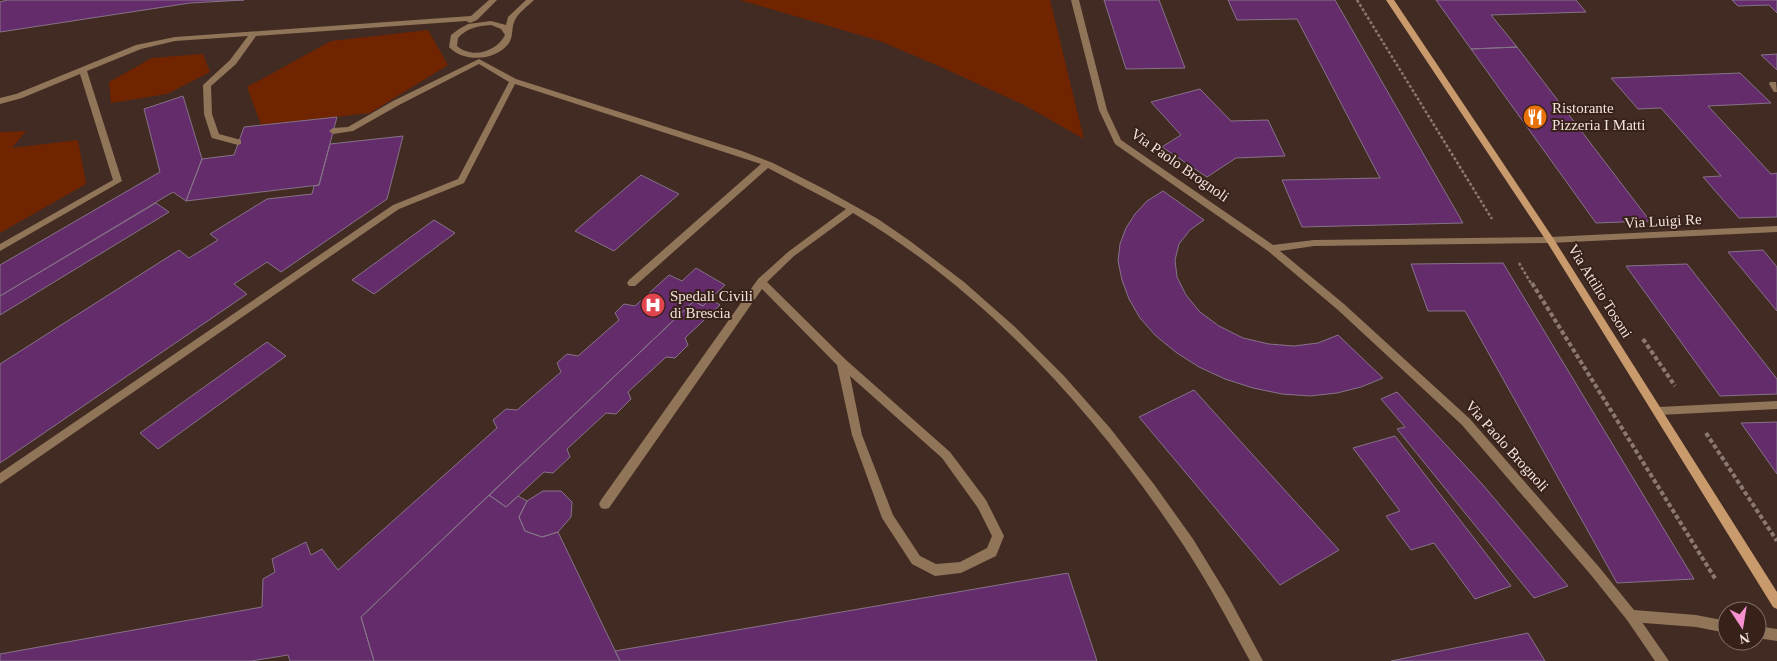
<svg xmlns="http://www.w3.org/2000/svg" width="1777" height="661" viewBox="0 0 1777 661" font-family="Georgia,serif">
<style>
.green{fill:#702400}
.building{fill:#652c6c;stroke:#857387}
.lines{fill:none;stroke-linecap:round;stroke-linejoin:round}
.path-far1{stroke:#8c7871;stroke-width:2.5;stroke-dasharray:3 2;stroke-linecap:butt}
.path{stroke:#8c7871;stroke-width:4;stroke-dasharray:4.5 2.5;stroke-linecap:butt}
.lane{fill:#917558;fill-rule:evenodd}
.street{fill:#917558;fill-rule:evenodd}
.secondary{fill:#c89a6c;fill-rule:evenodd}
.labels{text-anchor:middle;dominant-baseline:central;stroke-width:4;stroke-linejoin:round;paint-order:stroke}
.poi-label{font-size:15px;fill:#f3e3de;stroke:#372119;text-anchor:start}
.street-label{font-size:15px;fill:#f3e3de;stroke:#372119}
</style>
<rect width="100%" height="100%" fill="#422b23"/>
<path class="green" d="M740,0H1050L1084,139L1024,105L941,67L880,41Z
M428,30L448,65L370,113L261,125L247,87L331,41Z
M203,54L210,72L167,94L111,103L109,82L152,58Z
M26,131L12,148L78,140L86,184L0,233V132Z"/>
<path class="building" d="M7,0H244L190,3L0,32V2Z
M1104,0H1159L1185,68L1126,69Z
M1228,0H1335L1463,223L1302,227L1282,180L1380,178L1297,19L1237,20Z
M1436,0H1576L1586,12L1491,15L1517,47L1471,49Z
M1732,0H1777V13L1769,5L1738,6Z
M1517,47L1650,221L1596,223L1471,49Z
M1777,54V70L1761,55Z
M1740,73L1771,103L1708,106L1771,174L1777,173V217L1739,218L1703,177L1721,176L1661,108L1638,109L1611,78Z
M1200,89L1231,121L1268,120L1285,156L1236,158L1207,177L1162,147L1181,135L1151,102Z
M183,96L202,159L186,201L173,192L0,296V265L160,172L144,109Z
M337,117L319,185L186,201L202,159L234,155L244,127Z
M403,136L387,199L281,272L267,262L234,284L247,294L0,463V364L179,250L189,258L218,240L210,234L267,199L312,194L314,186L319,185L330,144Z
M641,175L679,194L614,251L575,231Z
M1163,191L1204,220L1190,230L1179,244L1175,260L1177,277L1186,295L1200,312L1219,326L1243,338L1269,344L1294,346L1318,343L1338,335L1383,378L1361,387L1337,393L1310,396L1282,394L1253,388L1225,379L1199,367L1177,353L1156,336L1140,318L1129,299L1122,280L1118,261L1120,244L1126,228L1135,214L1147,201Z
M156,203L169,212L0,315V296Z
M434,220L455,233L374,294L352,280Z
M1763,250L1777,267V311L1728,252Z
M1503,263L1694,579L1617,583L1465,311H1428L1411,264Z
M1687,264L1777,379V394L1720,396L1626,266Z
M696,268L725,285L703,306L694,301L361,617L374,661H290L288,655L251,661H0V654L262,607L263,579L275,572L272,559L306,542L311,555L322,549L338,570L497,428L493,420L506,409L517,410L561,372L557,363L567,354L578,356L619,320L615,313L624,304L635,306L669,275L682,281Z
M710,299L720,305L685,338L688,345L675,358L666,357L628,392L631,399L616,414L606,413L567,449L570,457L553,473L544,472L506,507L489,495L694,301L703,306Z
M267,342L286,356L158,449L140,433Z
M1194,390L1339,550L1280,585L1139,417Z
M1397,392L1483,485L1568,586L1534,598L1397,429L1405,427L1381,399Z
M1777,422V474L1741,423Z
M1395,436L1511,586L1475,599L1434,543L1411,550L1386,516L1400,511L1353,448Z
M543,491H561L572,502L571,517L558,532L542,537L525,531L519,517L527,501Z
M489,495L506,507L518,496L527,501L519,517L525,531L542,537L558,532L620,661H374L361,617Z
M1068,573L1097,661H620L615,651Z
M1528,633L1545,661H1391Z"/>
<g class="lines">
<path class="path-far1" d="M1357,0L1492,219
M1519,263L1532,285"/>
<path class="path" d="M1532,283L1716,580
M1643,339L1675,386
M1706,433L1777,541"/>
<path class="lane" d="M489,0H497L477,20L470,23L466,21L256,36L236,64L211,86L212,114L219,134L241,140V144L238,145L212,138L211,136L204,114L203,85L230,60L248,36L175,41L141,49L87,71L122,181L0,251V244L113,180L80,74L22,98L0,104V98L16,94L136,45L175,37L471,16Z
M526,0H534C528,6 518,13 515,20C511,27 514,35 509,43C496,61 464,63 449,47L451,35L459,29L468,24L491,21L506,25L508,17ZM491,25L501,29L505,35C496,52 472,59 457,46L458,38C467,28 477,26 491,25Z
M479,59L516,79L742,151L773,163L826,190L878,219L910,241L964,282L1015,327L1064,376L1110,428L1153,483L1193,539L1229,598L1263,661H1250C1229,622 1208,583 1184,546C1098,416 988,293 853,213L794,256L767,282L846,360L950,452L986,500L1004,536L996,556L961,573L935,576L912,564L882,518L852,435L837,365L762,289L609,508L605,509L601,508L599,504L601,500L758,279L788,252L846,209L768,168L635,286H629L627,283L629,280L761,164L515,84L464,183L399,209L0,484V473L393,205L458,179L509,82L479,64L399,105L353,131L333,134L329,131L333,128L348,127L393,101ZM850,376L942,458L978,508L992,536L987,548L960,562L936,564L920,556L893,515L862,435Z
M1770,82H1776L1777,92H1774L1769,84Z
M1631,610L1635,612L1669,661H1655L1627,620L1625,616L1627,612Z"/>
<path class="street" d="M1071,0H1079L1107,110L1121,140L1273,245L1314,240L1550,237L1777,226V232L1550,243L1314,246L1280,251L1344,304L1470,419L1599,567L1634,610L1696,615L1727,621V633L1696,627L1631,622L1627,620L1591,575L1462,425L1338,310L1268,251L1115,144L1099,110Z
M1777,401V409L1659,415L1655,414L1654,411L1655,408L1659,407Z
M1757,626L1777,629V641L1757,638Z"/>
<path class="secondary" d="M1386,0H1394L1553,238L1777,592V609L1773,607L1547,242Z"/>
</g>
<defs>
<symbol id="restaurant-disc" viewBox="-11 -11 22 22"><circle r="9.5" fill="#e8710a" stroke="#372119"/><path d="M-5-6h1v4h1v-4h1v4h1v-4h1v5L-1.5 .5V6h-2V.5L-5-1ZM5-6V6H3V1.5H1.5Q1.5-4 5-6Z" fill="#fff"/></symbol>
<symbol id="hospital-disc" viewBox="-11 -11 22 22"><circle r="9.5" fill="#e0444e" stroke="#372119"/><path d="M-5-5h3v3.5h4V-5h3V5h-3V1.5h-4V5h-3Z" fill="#fff"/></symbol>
</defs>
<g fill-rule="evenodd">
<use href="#restaurant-disc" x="1521" y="103" width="28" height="28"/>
<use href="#hospital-disc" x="639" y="291" width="28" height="28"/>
</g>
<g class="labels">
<g class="poi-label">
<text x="1552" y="108">Ristorante<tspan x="1552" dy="17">Pizzeria I Matti</tspan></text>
<text x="670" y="296">Spedali Civili<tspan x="670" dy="17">di Brescia</tspan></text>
</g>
<g class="street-label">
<text transform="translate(1180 165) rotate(35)">Via Paolo Brognoli</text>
<text transform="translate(1663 221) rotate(-3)">Via Luigi Re</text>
<text transform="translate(1600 291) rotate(58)">Via Attilio Tosoni</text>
<text transform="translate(1507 446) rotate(48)">Via Paolo Brognoli</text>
</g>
</g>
<g transform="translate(1742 626) rotate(168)"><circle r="24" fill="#372119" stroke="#826f68"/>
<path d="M0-4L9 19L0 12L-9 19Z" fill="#f690cf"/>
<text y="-8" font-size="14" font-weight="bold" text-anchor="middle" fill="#f3e3de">N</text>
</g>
</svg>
